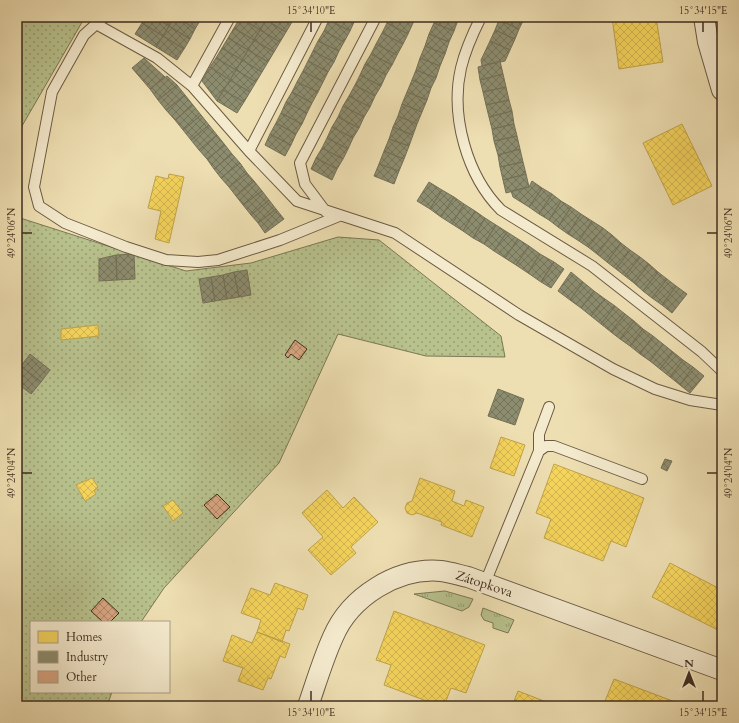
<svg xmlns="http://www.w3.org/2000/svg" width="739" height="723" viewBox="0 0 739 723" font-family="Cardo,serif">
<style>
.grass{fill:url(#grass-tufts);stroke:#7c7856}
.garden{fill:url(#garden-dots);stroke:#7c7856}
.homes{fill:url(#homes-cross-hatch);stroke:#bfa34a}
.industry{fill:url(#industry-cross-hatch);stroke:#757057}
.building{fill:url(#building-cross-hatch);stroke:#3f2d20}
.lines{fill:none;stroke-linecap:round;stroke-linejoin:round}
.lane-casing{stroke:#6b5a44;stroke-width:12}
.street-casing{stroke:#6b5a44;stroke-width:22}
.lane{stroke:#f4eacd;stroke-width:10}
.street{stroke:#f4eacd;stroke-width:20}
.ticks{fill:none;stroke:#3f2d20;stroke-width:1.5}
.labels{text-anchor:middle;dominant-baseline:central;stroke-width:4;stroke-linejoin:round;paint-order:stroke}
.street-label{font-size:13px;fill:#3f2d20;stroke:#f4eacd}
.neatline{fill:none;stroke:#3f2d20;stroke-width:1.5}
.ticks-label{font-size:10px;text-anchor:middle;fill:#3f2d20}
</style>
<defs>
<pattern id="grass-tufts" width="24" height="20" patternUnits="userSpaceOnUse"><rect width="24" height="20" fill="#b8c28d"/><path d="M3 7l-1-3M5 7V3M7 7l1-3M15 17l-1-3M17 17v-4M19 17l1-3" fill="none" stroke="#979e73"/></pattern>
<pattern id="garden-dots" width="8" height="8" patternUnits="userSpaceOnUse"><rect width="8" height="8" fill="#b8c28d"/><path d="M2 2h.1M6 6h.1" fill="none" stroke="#979e73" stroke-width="1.8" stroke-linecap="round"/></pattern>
<pattern id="homes-cross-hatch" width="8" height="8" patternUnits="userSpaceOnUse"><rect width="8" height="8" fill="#f6d55c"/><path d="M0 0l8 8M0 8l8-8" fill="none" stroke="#d4b750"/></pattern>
<pattern id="industry-cross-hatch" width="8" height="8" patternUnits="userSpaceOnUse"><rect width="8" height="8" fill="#8c8c6e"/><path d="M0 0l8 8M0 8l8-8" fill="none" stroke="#74735a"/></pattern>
<pattern id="building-cross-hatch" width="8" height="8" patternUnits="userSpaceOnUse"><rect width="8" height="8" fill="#d8a682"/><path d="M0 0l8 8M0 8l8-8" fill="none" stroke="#b1886a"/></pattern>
</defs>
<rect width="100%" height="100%" fill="#eedfb2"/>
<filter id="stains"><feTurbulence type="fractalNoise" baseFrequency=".005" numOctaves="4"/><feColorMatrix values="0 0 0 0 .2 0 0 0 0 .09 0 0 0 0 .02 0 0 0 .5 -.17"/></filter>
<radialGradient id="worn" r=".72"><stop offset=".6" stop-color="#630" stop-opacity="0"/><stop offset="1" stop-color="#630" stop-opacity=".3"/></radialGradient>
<path class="grass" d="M445,591L473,599L469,607L462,611L414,594Z
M483,608L514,620L508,633L493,628V623L484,620L481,615Z"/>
<path class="garden" d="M17,17H85L22,126L17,191Z
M17,217L186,271L251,263L338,237L379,240L501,336L505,357L426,356L338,334L279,463L164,588L141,622H31V692H112L107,706H17Z"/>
<path class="homes" d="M612,17H656L663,62L619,69Z
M682,124L712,186L673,205L643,143Z
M169,174L184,177L169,243L155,239L161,211L148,208L156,176L168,179Z
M98,325L99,336L61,340V329Z
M501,437L525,445L514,476L490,468Z
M554,464L644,498L626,547L611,541L603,561L544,538L551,519L536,513Z
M92,478L98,487L94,491L96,494L85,501L76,485Z
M420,478L455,491L452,501L464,506L466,500L484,507L472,537L441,525L442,522L417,513L412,515L407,513L405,508L407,503L412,501Z
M327,490L343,508L354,497L378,522L351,547L356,553L331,575L308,550L323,537L302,513Z
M173,500L183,513L173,521L163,506Z
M670,563L722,590V632L652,597Z
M275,583L308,595L303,610L298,608L289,631L286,630L282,642L257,632L261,620L241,613L251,588L270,595Z
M394,611L485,645L466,693L451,688L444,706H440L384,685L391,665L376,660Z
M257,632L290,644L285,658L280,656L271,679L268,678L263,690L238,681L243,668L223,661L232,635L252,643Z
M614,679L686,706H603Z
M518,691L557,706H512Z"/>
<path class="industry" d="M146,17H155L169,26L163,36L142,23Z
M155,17H174L169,26Z
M174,17H177L195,29L190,39L169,26Z
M177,17H199L201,19L195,29Z
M240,17H261L266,20L260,30Z
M267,17H283L292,22L286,32L266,20Z
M331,17H349L355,20L350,31L329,20Z
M390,17H401L413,23L408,34L387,23Z
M401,17H417L413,23Z
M436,17H452L458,20L454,31L434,23Z
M501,17H520L524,19L519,29L499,20Z
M240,18L260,30L254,40L234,28Z
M266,20L286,32L280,42L260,30Z
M329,20L350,31L344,42L324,31Z
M499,20L519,29L515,39L495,30Z
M142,23L163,36L156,47L135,34Z
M387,23L408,34L403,44L382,33Z
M434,23L454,31L449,42L429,34Z
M169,26L190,39L184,49L163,36Z
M234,28L254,40L248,50L228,38Z
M260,30L280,42L274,52L254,40Z
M495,30L515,39L510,50L490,41Z
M324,31L344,42L339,51L318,41Z
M382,33L403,44L397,55L376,44Z
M429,34L449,42L445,54L425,46Z
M163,36L184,49L177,60L156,47Z
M228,38L248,50L242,60L222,48Z
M254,40L274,52L268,62L248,50Z
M318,41L339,51L334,62L313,51Z
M490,41L510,50L505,61L482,66L481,60Z
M376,44L397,55L392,65L371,54Z
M425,46L445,54L440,66L420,58Z
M222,48L242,60L236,70L216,58Z
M248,50L268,62L262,72L242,60Z
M313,51L334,62L328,72L308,61Z
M371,54L392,65L386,75L365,64Z
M144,58L165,77L150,89L132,68Z
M216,58L236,70L230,80L210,67Z
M420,58L440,66L436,78L416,70Z
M242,60L262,72L256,82L236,70Z
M308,61L328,72L323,82L303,71Z
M500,61L503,74L480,80L478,67Z
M365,64L386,75L381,86L360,75Z
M210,67L230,80L217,101L202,81Z
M236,70L256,82L250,92L230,80Z
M416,70L436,78L431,88L412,80Z
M303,71L323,82L318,92L297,82Z
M503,74L506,87L483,92L480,80Z
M360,75L381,86L375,96L355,85Z
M167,76L177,85L158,100L150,89Z
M230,80L250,92L244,102L223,90Z
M412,80L431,88L427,100L407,92Z
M297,82L318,92L312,103L292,92Z
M177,85L185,95L166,110L158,100Z
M355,85L375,96L370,107L349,96Z
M506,87L509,100L486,105L483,92Z
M223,90L244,102L237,113L217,101Z
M292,92L312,103L307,113L286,102Z
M407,92L427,100L422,112L402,104Z
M185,95L193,105L175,120L166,110Z
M349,96L370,107L364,117L343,106Z
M509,100L512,111L489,117L486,105Z
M286,102L307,113L302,124L281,113Z
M402,104L422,112L417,124L398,116Z
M193,105L201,115L183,130L175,120Z
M343,106L364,117L359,128L338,117Z
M512,111L514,124L492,129L489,117Z
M281,113L302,124L296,134L276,123Z
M201,115L209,125L191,140L183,130Z
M398,116L417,124L413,135L393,127Z
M338,117L359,128L353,138L332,127Z
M276,123L296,134L291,145L270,134Z
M514,124L517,136L494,141L492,129Z
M209,125L217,135L199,150L191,140Z
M332,127L353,138L348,149L327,138Z
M393,127L413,135L409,146L389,139Z
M270,134L291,145L285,156L265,145Z
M217,135L225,145L207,159L199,150Z
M517,136L520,149L498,155L494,141Z
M327,138L348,149L343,159L322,148Z
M389,139L409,146L404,159L384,151Z
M225,145L232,154L214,169L207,159Z
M322,148L343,159L337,169L316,158Z
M520,149L523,162L500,167L498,155Z
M384,151L404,159L399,171L379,164Z
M232,154L240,163L221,178L214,169Z
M316,158L337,169L332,180L311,169Z
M523,162L526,174L503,180L500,167Z
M240,163L247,173L229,187L221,178Z
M379,164L399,171L394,184L374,176Z
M247,173L254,181L236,196L229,187Z
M526,174L529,187L506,193L503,180Z
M254,181L262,191L243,205L236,196Z
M532,181L542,188L529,207L513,197L511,191L529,187Z
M429,182L442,190L430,209L417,201Z
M542,188L552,194L539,214L529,207Z
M442,190L454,197L441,217L430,209Z
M262,191L269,200L251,215L243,205Z
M552,194L561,201L549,220L539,214Z
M454,197L464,204L452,224L441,217Z
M269,200L276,209L258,223L251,215Z
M561,201L571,207L558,227L549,220Z
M464,204L475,211L463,231L452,224Z
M571,207L581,214L568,234L558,227Z
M276,209L284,219L265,233L258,223Z
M475,211L485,218L473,238L463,231Z
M581,214L592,221L579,241L568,234Z
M485,218L496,225L484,244L473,238Z
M592,221L603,228L588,247L579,241Z
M496,225L507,232L494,251L484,244Z
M603,228L612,235L597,254L588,247Z
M507,232L518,239L505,258L494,251Z
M612,235L621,243L607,262L597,254Z
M518,239L529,246L516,265L505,258Z
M621,243L630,250L616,269L607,262Z
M529,246L540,254L528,273L516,265Z
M630,250L640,257L625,276L616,269Z
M134,254L135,279L117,280L116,255Z
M540,254L554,262L541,282L528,273Z
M116,255L117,280L99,281V259Z
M640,257L649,264L634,283L625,276Z
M554,262L564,269L551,288L541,282Z
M649,264L658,272L643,291L634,283Z
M247,270L251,295L239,297L234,272Z
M234,272L239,297L227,299L223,275Z
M571,272L583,282L570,300L558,291Z
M658,272L667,279L652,298L643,291Z
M223,275L227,299L215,301L211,277Z
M211,277L215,301L203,303L199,279Z
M667,279L676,286L662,305L652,298Z
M583,282L594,291L581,308L570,300Z
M676,286L687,294L672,313L662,305Z
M594,291L605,299L591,316L581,308Z
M605,299L615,306L601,324L591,316Z
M615,306L625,314L611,332L601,324Z
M625,314L634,321L620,339L611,332Z
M634,321L643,329L630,346L620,339Z
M643,329L653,336L640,354L630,346Z
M653,336L663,344L650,361L640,354Z
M663,344L673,352L660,369L650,361Z
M673,352L683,360L670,377L660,369Z
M30,354L50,370L41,382L21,366Z
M683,360L693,367L680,385L670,377Z
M21,366L41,382L31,394L17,383V371Z
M693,367L704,376L690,393L680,385Z
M498,389L524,399L515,425L488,416Z
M665,459L672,461L667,471L661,468Z"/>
<path class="building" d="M295,340L307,349L299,360L291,354L288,358L285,355Z
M217,494L230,507L217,519L204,505Z
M103,598L119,613L110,622H103L91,611Z"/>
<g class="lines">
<defs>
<path id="lane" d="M104,17L84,35L52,92L34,187L39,206L65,223L126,247L166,260L198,262L218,260L280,240L339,216
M481,17C473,33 465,51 461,68C450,116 467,176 501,210L592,266L702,352L722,371
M96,24L157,58L192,86L249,151L297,201L395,233L519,315L613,369L655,389L690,400L722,405
M192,86L230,17
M249,151L318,17
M326,212L305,184L300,163L376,17
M539,451L546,446H554L642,479
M485,583L539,451V434L549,407"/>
<path id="street" d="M704,17L708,42L722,90
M308,706C316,683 323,659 333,637C350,597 397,567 441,571C450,572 459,575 468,577L722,670"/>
</defs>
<use href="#lane" class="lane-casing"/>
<use href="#street" class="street-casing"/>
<use href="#lane" class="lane"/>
<use href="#street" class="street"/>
</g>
<path class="ticks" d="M311,22V32M703,22V32M22,233H32M707,233H717M22,473H32M707,473H717M311,691V701M703,691V701"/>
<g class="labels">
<g class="street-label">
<text transform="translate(484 584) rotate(18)">Zátopkova</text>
</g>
</g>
<rect width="739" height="723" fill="none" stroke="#eedfb2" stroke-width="44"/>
<rect x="30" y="621" width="140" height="72" fill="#f4eacd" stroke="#ac9e88"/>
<rect x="38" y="631" width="20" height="12" fill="#f6d55c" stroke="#ac9e88"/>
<text x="66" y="641" font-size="12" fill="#3f2d20">Homes</text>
<rect x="38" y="651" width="20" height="12" fill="#8c8c6e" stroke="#ac9e88"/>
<text x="66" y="661" font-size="12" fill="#3f2d20">Industry</text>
<rect x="38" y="671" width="20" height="12" fill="#d8a682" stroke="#ac9e88"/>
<text x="66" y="681" font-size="12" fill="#3f2d20">Other</text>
<g transform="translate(689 673)" stroke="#f4eacd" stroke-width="3" paint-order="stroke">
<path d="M0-3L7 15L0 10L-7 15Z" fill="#3f2d20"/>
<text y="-6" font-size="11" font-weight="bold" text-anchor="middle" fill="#3f2d20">N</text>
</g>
<rect x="22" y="22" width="695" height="679" class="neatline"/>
<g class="ticks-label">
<text x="311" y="14">15°34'10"E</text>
<text x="703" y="14">15°34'15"E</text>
<text transform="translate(11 233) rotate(-90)" y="4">49°24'06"N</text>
<text transform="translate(728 233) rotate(-90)" y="4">49°24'06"N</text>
<text transform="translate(11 473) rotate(-90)" y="4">49°24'04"N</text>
<text transform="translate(728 473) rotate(-90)" y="4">49°24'04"N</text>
<text x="311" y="716">15°34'10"E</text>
<text x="703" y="716">15°34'15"E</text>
</g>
<rect width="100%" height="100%" filter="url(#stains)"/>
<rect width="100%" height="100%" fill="url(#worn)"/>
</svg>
